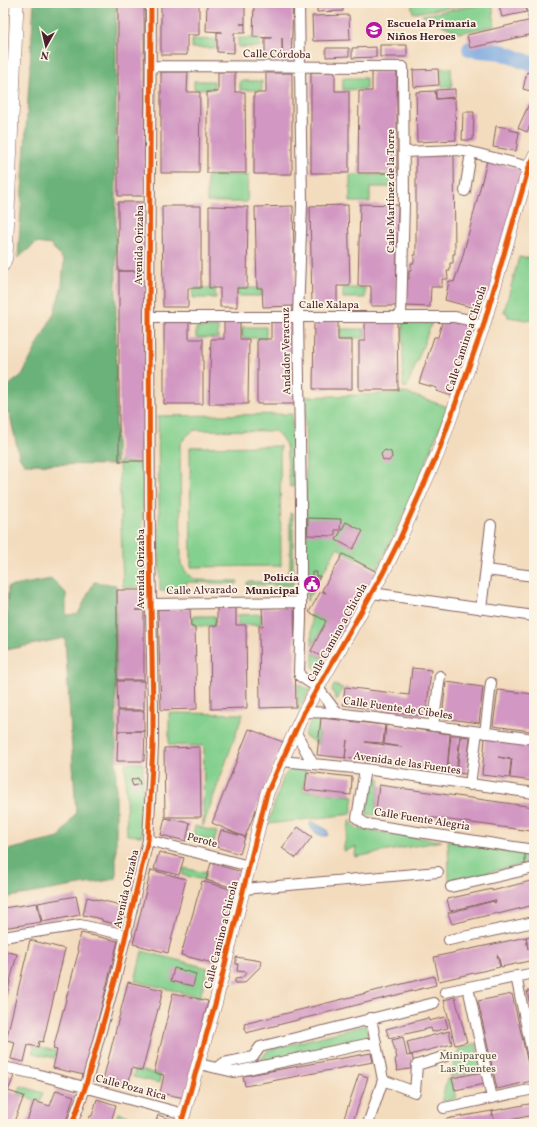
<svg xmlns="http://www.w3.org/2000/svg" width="537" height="1127" viewBox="0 0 537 1127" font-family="Vollkorn,serif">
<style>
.green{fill:#84d08e;stroke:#67785c}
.forest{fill:#6bb279;stroke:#5a6852}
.water{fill:#74a5df;stroke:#5f6285}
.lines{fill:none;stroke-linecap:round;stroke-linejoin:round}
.river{stroke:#74a5df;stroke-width:16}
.building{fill:#d297c2}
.minor-casing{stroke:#85615e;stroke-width:12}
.tertiary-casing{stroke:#85615e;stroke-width:14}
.minor{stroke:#fff;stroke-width:10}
.tertiary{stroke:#fff;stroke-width:13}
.cycleway-casing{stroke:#fcf5e5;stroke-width:8}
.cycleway{stroke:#e8590c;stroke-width:5}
.labels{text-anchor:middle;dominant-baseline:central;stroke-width:3.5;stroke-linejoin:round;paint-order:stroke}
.poi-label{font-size:11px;font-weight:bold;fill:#4a1f2b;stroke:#fcf5e5;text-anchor:start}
.street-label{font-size:11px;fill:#4a1f2b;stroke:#fcf5e5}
.park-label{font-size:11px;fill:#5b5449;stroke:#fcf5e5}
</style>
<rect width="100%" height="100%" fill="#fcf5e5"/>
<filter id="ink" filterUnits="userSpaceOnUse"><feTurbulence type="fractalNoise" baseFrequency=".025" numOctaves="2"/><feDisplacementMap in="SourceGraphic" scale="8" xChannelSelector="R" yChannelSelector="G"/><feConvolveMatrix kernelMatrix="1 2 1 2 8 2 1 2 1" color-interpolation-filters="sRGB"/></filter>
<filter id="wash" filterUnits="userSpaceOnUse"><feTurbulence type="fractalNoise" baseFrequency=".012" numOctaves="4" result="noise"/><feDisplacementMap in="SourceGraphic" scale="16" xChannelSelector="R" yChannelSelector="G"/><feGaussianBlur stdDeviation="0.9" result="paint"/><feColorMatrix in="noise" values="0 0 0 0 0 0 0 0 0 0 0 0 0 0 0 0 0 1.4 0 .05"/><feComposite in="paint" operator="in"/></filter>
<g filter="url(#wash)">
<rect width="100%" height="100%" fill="#f3dcbe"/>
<path class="green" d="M411,3H480L413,13Z
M492,3L495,26L459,33L422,15Z
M238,38H260V47H238Z
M215,39V48H192V40Z
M441,68H451L452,87H442Z
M343,78H366V89L343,90Z
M194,81H214V89H194Z
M240,81H262V90H240Z
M207,175H248L247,202H207Z
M350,175H390V187H370V202H350Z
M519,257L534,259V321L508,317L507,313L504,312Z
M193,288H215L216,298H193Z
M238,288H262V296H238Z
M343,288H365V298H343Z
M403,322H432L407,387H403Z
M218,327V338H196V328Z
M242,327H266V338H242Z
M341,329H364V338H341Z
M406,393L448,407L409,505L377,569L337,548L307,601L305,397Z
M292,414L295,486L290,487L286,445L281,437L275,431L195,430C188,434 184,438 180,445L181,564C186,572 189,577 197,580L238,581L237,584L186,582V591H160L158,416Z
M280,446L281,566L191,567L190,447Z
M119,462L145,463L142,531V587L123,588Z
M290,513L293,514V585H247V582C264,581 280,586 290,569Z
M311,613L326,622L312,646Z
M261,614V625H238V615Z
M193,616H215V626H193Z
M313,653L327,660L321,673L313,667Z
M298,684L310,690L298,710Z
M334,685L343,688L337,701L332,690Z
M169,713L243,714L203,826L204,746L169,745Z
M312,719H319L318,745L304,735Z
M125,763H143L142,836L127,835Z
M290,768L306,771L303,791L354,796L351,814L268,824L283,778Z
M371,777L380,778L375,815L366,814Z
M350,820L353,825L358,829L442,841L355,857L356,847L343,851Z
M195,826L217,832L214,842L193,836Z
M448,840L534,855V862L449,881Z
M184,868L206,873L204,880L182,875Z
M142,951L208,968L200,997L135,981Z
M366,1025L369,1041L259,1062L268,1050Z
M476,1043L481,1071L450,1077L459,1049Z
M34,1046L56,1051L55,1058L32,1053Z
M135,1069L161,1075L159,1083L133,1077Z
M447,1079H451L456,1098L441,1102Z
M21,1086L43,1093L40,1102L18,1094Z
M118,1113L142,1120L141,1124H121L115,1122Z"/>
<path class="forest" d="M34,3H116V465L24,464L19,456L10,415L3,407V401L8,386L22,375L54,313L62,286L64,261L51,245L36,243L18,258Z
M52,579L66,593V615L78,614L94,582L116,585V879L3,898V851L59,838L76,813L65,638L6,650L8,587Z"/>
<path class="water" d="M313,822L327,830L328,834L327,836C320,837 310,831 310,823Z"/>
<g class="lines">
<path class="river" d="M470,49L501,52L534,65"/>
</g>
<g id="blocks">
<path class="building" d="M118,3H144L145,196H118Z
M161,3H199V35H187V55H161Z
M207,3H245V24H240H245V33H234V53L217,52V32H222L206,31Z
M254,3H293L291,59H283L282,38V58H265V38H272L253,37Z
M317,3H343V11L317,12Z
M510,3H525L527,12L502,17L499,5Z
M349,15L350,40L313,41L312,16Z
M532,20L534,34L470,48L467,35Z
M380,45H407V57H380Z
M376,47V57L352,58V48Z
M326,48H349V56L326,57Z
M438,69L439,85L414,87L413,70Z
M161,72H188L187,92H200L199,173H161Z
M218,72H235V92H245L246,173H207V92H218Z
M311,72H335V91H349V173H311Z
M372,72H397V173H358L359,91H372Z
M527,72L534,74V92L523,89Z
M266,73H292V174H254V93H266Z
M455,89V97L436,99V90Z
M435,91L436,99L455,98L456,140L417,142L416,92Z
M529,104L534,106V117L527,132L518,128Z
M463,112H474L473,140H462Z
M496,126L510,128V130L519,132L516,151L493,147Z
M416,156H454L455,254H453V263H450V271H447L448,279H442V287H431L430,307L406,306L407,279H409V271H411V263H414V255H416Z
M487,161L524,170L491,291L477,288L491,292L485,311L445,300L449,281L454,282L462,259Z
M118,202H145V271H118Z
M360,204L398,205L396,306H371V286H358Z
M348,205L350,286H337V306H312L310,206Z
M162,206H201V288H188V307H163Z
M209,206L248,207L247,288H237V307H220V288H209Z
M293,206L295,306L263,307L262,288H257L255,207Z
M119,271H145V461H119Z
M443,319L459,324V322L478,327L455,397L436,391L437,388L419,383L434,337H438Z
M164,320H189V339H203V404H164Z
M224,320H240V339H249L248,404H209L211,339H224Z
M271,320H295V404H257V339H271Z
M314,321H338V340H352V389H313Z
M365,322H397L398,390H359V341H365Z
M385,450L391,452L392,457L389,461L383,460L381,454Z
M308,518L341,519L340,530H335V536L307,535Z
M346,522L363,531L353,549L336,540Z
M343,554L377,572L328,660L311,651L326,621L309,612L321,591L326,593L322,590Z
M312,572H317L316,576H320L314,588H308L309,580H312Z
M117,590H144V610H135H144V680H117Z
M236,607V625H246L247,708L211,709L210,626H217V608Z
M294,607L296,707L260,708L259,626H263L262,608Z
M158,609H190L191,627H195L197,709L161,710Z
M412,668L431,670L426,716L343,705L345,687L409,695Z
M117,681H144V710H118Z
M446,682L483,687L479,723L442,718Z
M498,690L534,694L531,731L493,726Z
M118,711H144V731H118Z
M321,718L385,725L383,743L365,742L393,746L402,747L384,744L386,725L450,734L447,771L345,758L347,740L345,758L317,755Z
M249,729L283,742L245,837L212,823Z
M118,731H145L144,761H117Z
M451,735H460L456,773L447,772Z
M461,736L470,737L466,774L457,773Z
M485,738L534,743V781L510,778L512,759L498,757L511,760L509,778L482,775Z
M200,747L201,817H165L164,748Z
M307,772L352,777L351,795L305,790Z
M138,778L140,784L133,786L131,780Z
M379,785L534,807V818L532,819L531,831L376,810Z
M165,818L190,823L186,841L161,835Z
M533,821H534V832L532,831Z
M298,827L312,837L296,858L282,848Z
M221,830L245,837L240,854L216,847Z
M159,852L184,858L179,875L154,869Z
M525,852L534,853V863L525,865Z
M211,863L242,872L237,889L206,880Z
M151,870L186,879L168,953L133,944Z
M534,880V905L498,914L497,913L452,924L448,913L494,901V903L496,902L495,900L450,911L447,899L492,889V891Z
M202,881L237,891L216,964L181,955Z
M76,896L80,915L42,922L38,903Z
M87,897L125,906L120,925L102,921V919L83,915Z
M37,903L41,922L3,928V908Z
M81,933L118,941L84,1075L53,1068L57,1050L53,1049L77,957L79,951L77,950Z
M534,935V960L501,967L498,955H497L500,967L439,981L434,957L526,937L528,949L526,937Z
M30,940L65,949L43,1042L39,1041L38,1047L28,1045L24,1062L11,1059L15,1042L6,1040Z
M3,951L17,954L4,1006H3Z
M236,957L261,961L260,967L244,983H235V979L242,978L247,972L237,971L238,964H236Z
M174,968L196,974L193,986L171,981Z
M434,976L436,985L246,1033L244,1024Z
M128,982L163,990L142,1071L132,1068L128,1086L103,1080Z
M534,990V1019H533L527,991Z
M173,993L208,1001L185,1098L160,1093L164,1075L154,1073Z
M512,994L532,1081L497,1089L478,1001Z
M455,997L467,1042L455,1045L444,1000Z
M445,1017L448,1028L432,1032L431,1028L389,1038L386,1029L428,1018L429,1021Z
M449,1031L452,1044L410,1055L407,1042Z
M403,1037L407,1056L412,1055L415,1068L397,1071L395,1059L397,1058L392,1040Z
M371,1053L373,1062L245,1086L243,1076Z
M3,1072L14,1076L8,1091L24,1096L13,1124H3Z
M482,1072L485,1084L455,1090L452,1078Z
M359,1074L368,1077L365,1087L352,1124H342Z
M56,1090L74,1096L65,1124H26L34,1101L50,1106Z
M97,1099L116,1105L111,1122L118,1124H88L90,1116H92Z
M534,1103V1115L495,1123L492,1111Z
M492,1111L494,1123L488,1124H447L446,1119Z
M158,1115L176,1121L175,1124H155Z"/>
</g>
</g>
<g filter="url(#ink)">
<use href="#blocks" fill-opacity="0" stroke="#85615e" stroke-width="1"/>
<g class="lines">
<defs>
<path id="minor" d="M299,3L302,203L298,316L301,504V619L299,672L300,676L318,688L337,713L534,739
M151,66L403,67L404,203L401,316
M404,152L457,150L471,152L529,167
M465,191L471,152
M149,317H454L465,319L483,327
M486,570L534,576
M372,593L534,616
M151,604L301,602
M481,609L491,525
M304,712L337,713
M433,726L440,676
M295,731L313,764L365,769L534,793
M485,733L491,683
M281,761L313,764
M365,769L357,818L366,824L534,850
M470,785L477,732
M148,840L249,866
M451,887L534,868
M244,889L438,872
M3,937L80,925L127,935
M449,940L534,922
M516,976L534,1062
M468,987L492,1098
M445,992L534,973
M199,1064L234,1072L376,1042
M3,1067L36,1074L184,1114
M216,1068L224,1063L253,1057L260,1047L434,1003
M383,1080L415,1092L417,1065L446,1056
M444,1108L534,1089
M72,1124L85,1088L116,977L148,840L153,746V710L150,551L149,317L151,3
M368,1124L383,1080L371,1018"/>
<path id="tertiary" d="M534,3V15
M3,265L6,257L17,3
M181,1124L216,1001L267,793L304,712L383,573L398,543L438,453L483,327L529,167L534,157"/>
</defs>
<use href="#minor" class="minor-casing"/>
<use href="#tertiary" class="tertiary-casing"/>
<use href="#minor" class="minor"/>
<use href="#tertiary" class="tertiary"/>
<defs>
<path id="cycleway" d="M72,1124L85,1088L116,977L148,840L153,746V710L150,551L149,317L151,3
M181,1124L216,1001L267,793L304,712L383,573L398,543L438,453L483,327L529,167L534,157"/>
</defs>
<use href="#cycleway" class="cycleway-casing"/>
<use href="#cycleway" class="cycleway"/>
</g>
</g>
<defs>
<symbol id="school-disc" viewBox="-11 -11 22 22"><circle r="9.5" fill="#b5179e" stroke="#fcf5e5"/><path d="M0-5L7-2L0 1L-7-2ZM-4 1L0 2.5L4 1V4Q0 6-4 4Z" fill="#fff"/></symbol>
<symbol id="civic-disc" viewBox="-11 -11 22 22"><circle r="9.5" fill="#b5179e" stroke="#fcf5e5"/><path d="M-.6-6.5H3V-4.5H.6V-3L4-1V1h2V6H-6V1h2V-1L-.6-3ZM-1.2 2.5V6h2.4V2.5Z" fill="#fff"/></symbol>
</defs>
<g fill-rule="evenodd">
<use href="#school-disc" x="364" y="20" width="20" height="20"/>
<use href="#civic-disc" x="302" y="574" width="20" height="20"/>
</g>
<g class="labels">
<g class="poi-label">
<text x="387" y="24">Escuela Primaria<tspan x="387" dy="13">Niños Heroes</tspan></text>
<text x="299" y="578" text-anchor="end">Policía<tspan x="299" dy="13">Municipal</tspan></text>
</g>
<g class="street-label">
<text transform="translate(277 55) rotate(1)">Calle Córdoba</text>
<text transform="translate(391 191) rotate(-90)">Calle Martínez de la Torre</text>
<text transform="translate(140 245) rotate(-89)">Avenida Orizaba</text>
<text x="329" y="305">Calle Xalapa</text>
<text transform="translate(467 339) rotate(-72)">Calle Camino a Chicola</text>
<text transform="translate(287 351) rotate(-91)">Andador Veracruz</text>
<text transform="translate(141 569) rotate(-90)">Avenida Orizaba</text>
<text transform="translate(202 591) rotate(-1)">Calle Alvarado</text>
<text transform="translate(338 633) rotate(-61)">Calle Camino a Chicola</text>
<text transform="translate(398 709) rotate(8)">Calle Fuente de Cibeles</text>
<text transform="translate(407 764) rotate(8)">Avenida de las Fuentes</text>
<text transform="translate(422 820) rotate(9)">Calle Fuente Alegria</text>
<text transform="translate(202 841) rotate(15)">Perote</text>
<text transform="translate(127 889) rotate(-77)">Avenida Orizaba</text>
<text transform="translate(222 935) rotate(-76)">Calle Camino a Chicola</text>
<text transform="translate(131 1088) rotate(15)">Calle Poza Rica</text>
</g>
<g class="park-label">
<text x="468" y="1056">Miniparque<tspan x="468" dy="13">Las Fuentes</tspan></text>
</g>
</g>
<rect width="537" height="1127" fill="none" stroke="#fcf5e5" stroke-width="16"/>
<g transform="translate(46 46) rotate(188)" stroke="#fcf5e5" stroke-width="3" paint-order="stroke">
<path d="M0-3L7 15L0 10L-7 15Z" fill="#4a1f2b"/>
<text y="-6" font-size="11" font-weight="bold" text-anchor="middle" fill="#4a1f2b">N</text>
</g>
</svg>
